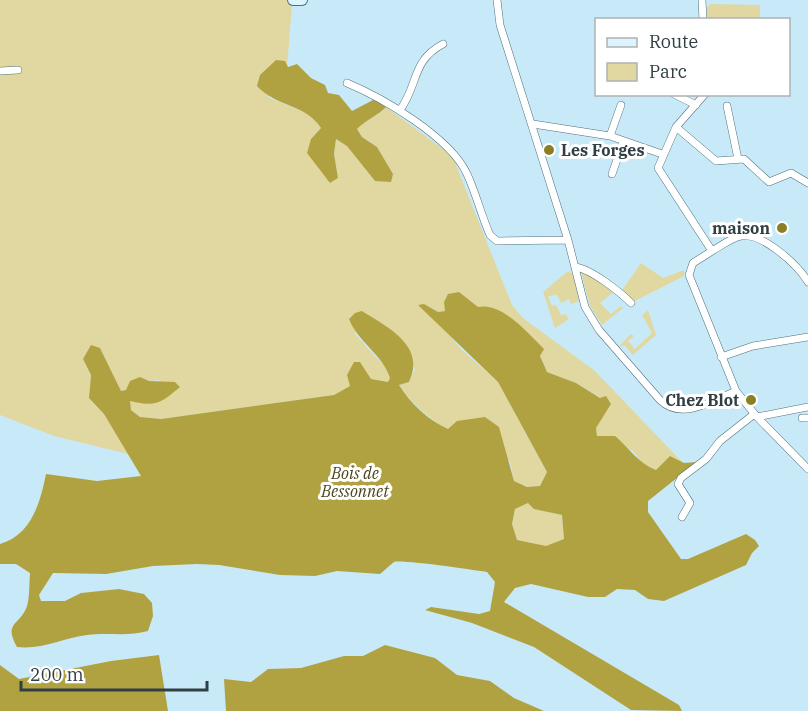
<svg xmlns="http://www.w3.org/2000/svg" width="808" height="711" viewBox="0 0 808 711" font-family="'IBM Plex Serif',serif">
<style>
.green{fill:#e0d8a0}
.forest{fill:#b1a241;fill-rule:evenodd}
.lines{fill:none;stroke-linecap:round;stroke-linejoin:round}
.street-casing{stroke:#516f7b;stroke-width:8}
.secondary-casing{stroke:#516f7b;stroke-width:12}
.street{stroke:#fff;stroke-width:7}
.secondary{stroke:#dcf4fd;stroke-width:10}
.poi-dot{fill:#8b7e25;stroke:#fff;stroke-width:2}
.labels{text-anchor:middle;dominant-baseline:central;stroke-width:6;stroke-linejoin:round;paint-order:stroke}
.poi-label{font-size:16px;font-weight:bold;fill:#313f44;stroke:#fff;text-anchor:end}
.park-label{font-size:16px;font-style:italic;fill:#4b451d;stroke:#fff}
</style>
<rect width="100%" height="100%" fill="#c8eaf8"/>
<path class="green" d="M0,0H289L292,5L287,67L268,97L313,116L321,128L311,139L330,183L338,178L334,154L336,139L347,145L375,181L393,174L377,147L362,137L357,129C366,120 377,116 386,107L447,152L454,160L512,305L523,318L595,371L684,464L670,457L656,470L644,466L633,451L597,436L596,428L611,404L576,383L547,372L540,356L478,307L445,305L446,311L438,312L424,304L461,349L498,382L547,472L540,486L527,487L514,481L510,461C471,441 424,424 399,385L409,382L415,369L397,335L362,311L355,334L388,370L391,378L388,382L371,379L351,381L350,386L334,395L161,419L140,417L131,410L129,401L160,380L149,381L140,377L126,390L121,391L100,348L83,359L91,375L89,398L104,414L128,454L54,436L0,415Z
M711,4L760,5V19H707V7Z
M641,263L663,278L684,270V276L633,302L622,290Z
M568,271L573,274L579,301L571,304L569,299L561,303L557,295L548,296L552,306L556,305L561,315L565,314L569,319L555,328L543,292Z
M584,271L615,291L600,303L611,314L621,306L623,308L602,325L590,306L581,272Z
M648,310L656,335L633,355L624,345L621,347L620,345L631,334L634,336L628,341L635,349L652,333L642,315Z
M528,503L535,509L562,515L564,539L546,547L517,540L512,524L515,509Z"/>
<path class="forest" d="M276,60L285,61L288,67L297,64L311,78L325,85L328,93L339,95L352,111L375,99L386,107C377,116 366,120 357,129L362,137L377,147L393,174L391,182L375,181L347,146L336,139L334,154L338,178L330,183L307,153L311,139L321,128C306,104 276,107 257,86L260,75Z
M459,292L478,307C502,302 528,333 544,349L540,356L547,372L576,383L600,398L606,396L611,404L596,428L597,436H615C628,447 639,464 656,470L670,456L684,463L697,462L648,501V512L681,559H688L746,534L755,540L759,546L752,553L746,565L664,601L648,599L635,590L617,589L605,597H588L531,584L515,588L504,602L679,705L682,711L631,710L534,647L472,623L425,610L431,607L479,614L490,611L495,582L487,572C475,570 400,559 394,562C390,565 384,571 380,574L337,571L315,576L280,575L219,565L197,564L153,566L106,574L53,573L39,595L41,601H65L81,593L119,589L144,594L152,603L153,616L148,631C127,637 108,632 87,635C64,638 41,650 17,647C3,622 20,626 27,606C30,596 29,583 30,573L16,564H0V544C31,535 40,504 46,474L97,481L141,476L104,414L89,398L91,375L83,359L91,345L100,348L121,391L126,390L130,381L140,377L149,381L175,382L180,387C160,404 156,407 130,401L131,410L140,417L161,419L334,395L350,386L347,375L354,362H360L371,379L388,382L390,378C383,355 358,342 349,319L355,313L362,311C389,328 426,346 409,382L399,385C411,404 428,420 448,429L457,421L485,417L499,427L514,481L527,487L540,486L547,472L498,382L418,305L424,304L438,312L445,311L444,302L448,294ZM528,503L534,509L562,515L564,539L546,546L517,540L512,524L515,509Z
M385,645L435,658L457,675L490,681L514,698L544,711H226L224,679L251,682L268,669L301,668L344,656H363Z
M159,655L168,711H0V665L19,679L111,661Z"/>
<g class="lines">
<defs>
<path id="street" d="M497,0L500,25L568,240L585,307L599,330L660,400C682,421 712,401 736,391L757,417L808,407
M702,0L703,20
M0,71L18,70
M347,83C383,98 450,137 467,174C476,193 481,215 490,235L497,241L568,240
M674,94L696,105
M705,94L676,127L658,168L712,251L693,263L689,275L736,391
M727,106L738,159
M400,110C419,84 411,61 443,44
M533,124L610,136L662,154
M676,127L716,161L744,159L769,182L791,173L808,183
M610,136L621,105
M612,174L623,142
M712,251C721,246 731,238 741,236C762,232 798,265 808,282
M575,267C591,269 619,291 631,303
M721,357L753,346L808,337
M757,417L808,469
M802,418H808
M682,517L690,503L678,484L681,478L706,459L720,441L753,415"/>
<path id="secondary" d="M293,0H302"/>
</defs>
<use href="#street" class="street-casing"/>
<use href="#secondary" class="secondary-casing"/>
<use href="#street" class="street"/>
<use href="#secondary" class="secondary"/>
</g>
<g class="poi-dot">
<circle cx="549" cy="150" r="6"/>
<circle cx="782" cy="228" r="6"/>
<circle cx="751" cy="400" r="6"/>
</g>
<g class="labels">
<g class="poi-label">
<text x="561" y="150" text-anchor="start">Les Forges</text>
<text x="770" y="228">maison</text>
<text x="739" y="400">Chez Blot</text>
</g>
<g class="park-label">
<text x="355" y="473">Bois de<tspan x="355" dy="18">Bessonnet</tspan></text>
</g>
</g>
<rect x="595" y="18" width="195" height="78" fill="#ffffff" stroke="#adb2b4" stroke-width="1.5"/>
<rect x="607" y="38" width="30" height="9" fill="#dcf4fd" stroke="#adb2b4" stroke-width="1.5"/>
<text x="649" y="48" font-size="18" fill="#313f44">Route</text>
<rect x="607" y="63" width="30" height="18" fill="#e0d8a0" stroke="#adb2b4" stroke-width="1.5"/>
<text x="649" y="78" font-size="18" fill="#313f44">Parc</text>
<path d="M21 681v9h186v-9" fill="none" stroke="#313f44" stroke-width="3"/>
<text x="30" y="681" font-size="18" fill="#313f44" stroke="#ffffff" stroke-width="4.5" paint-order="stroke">200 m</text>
</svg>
